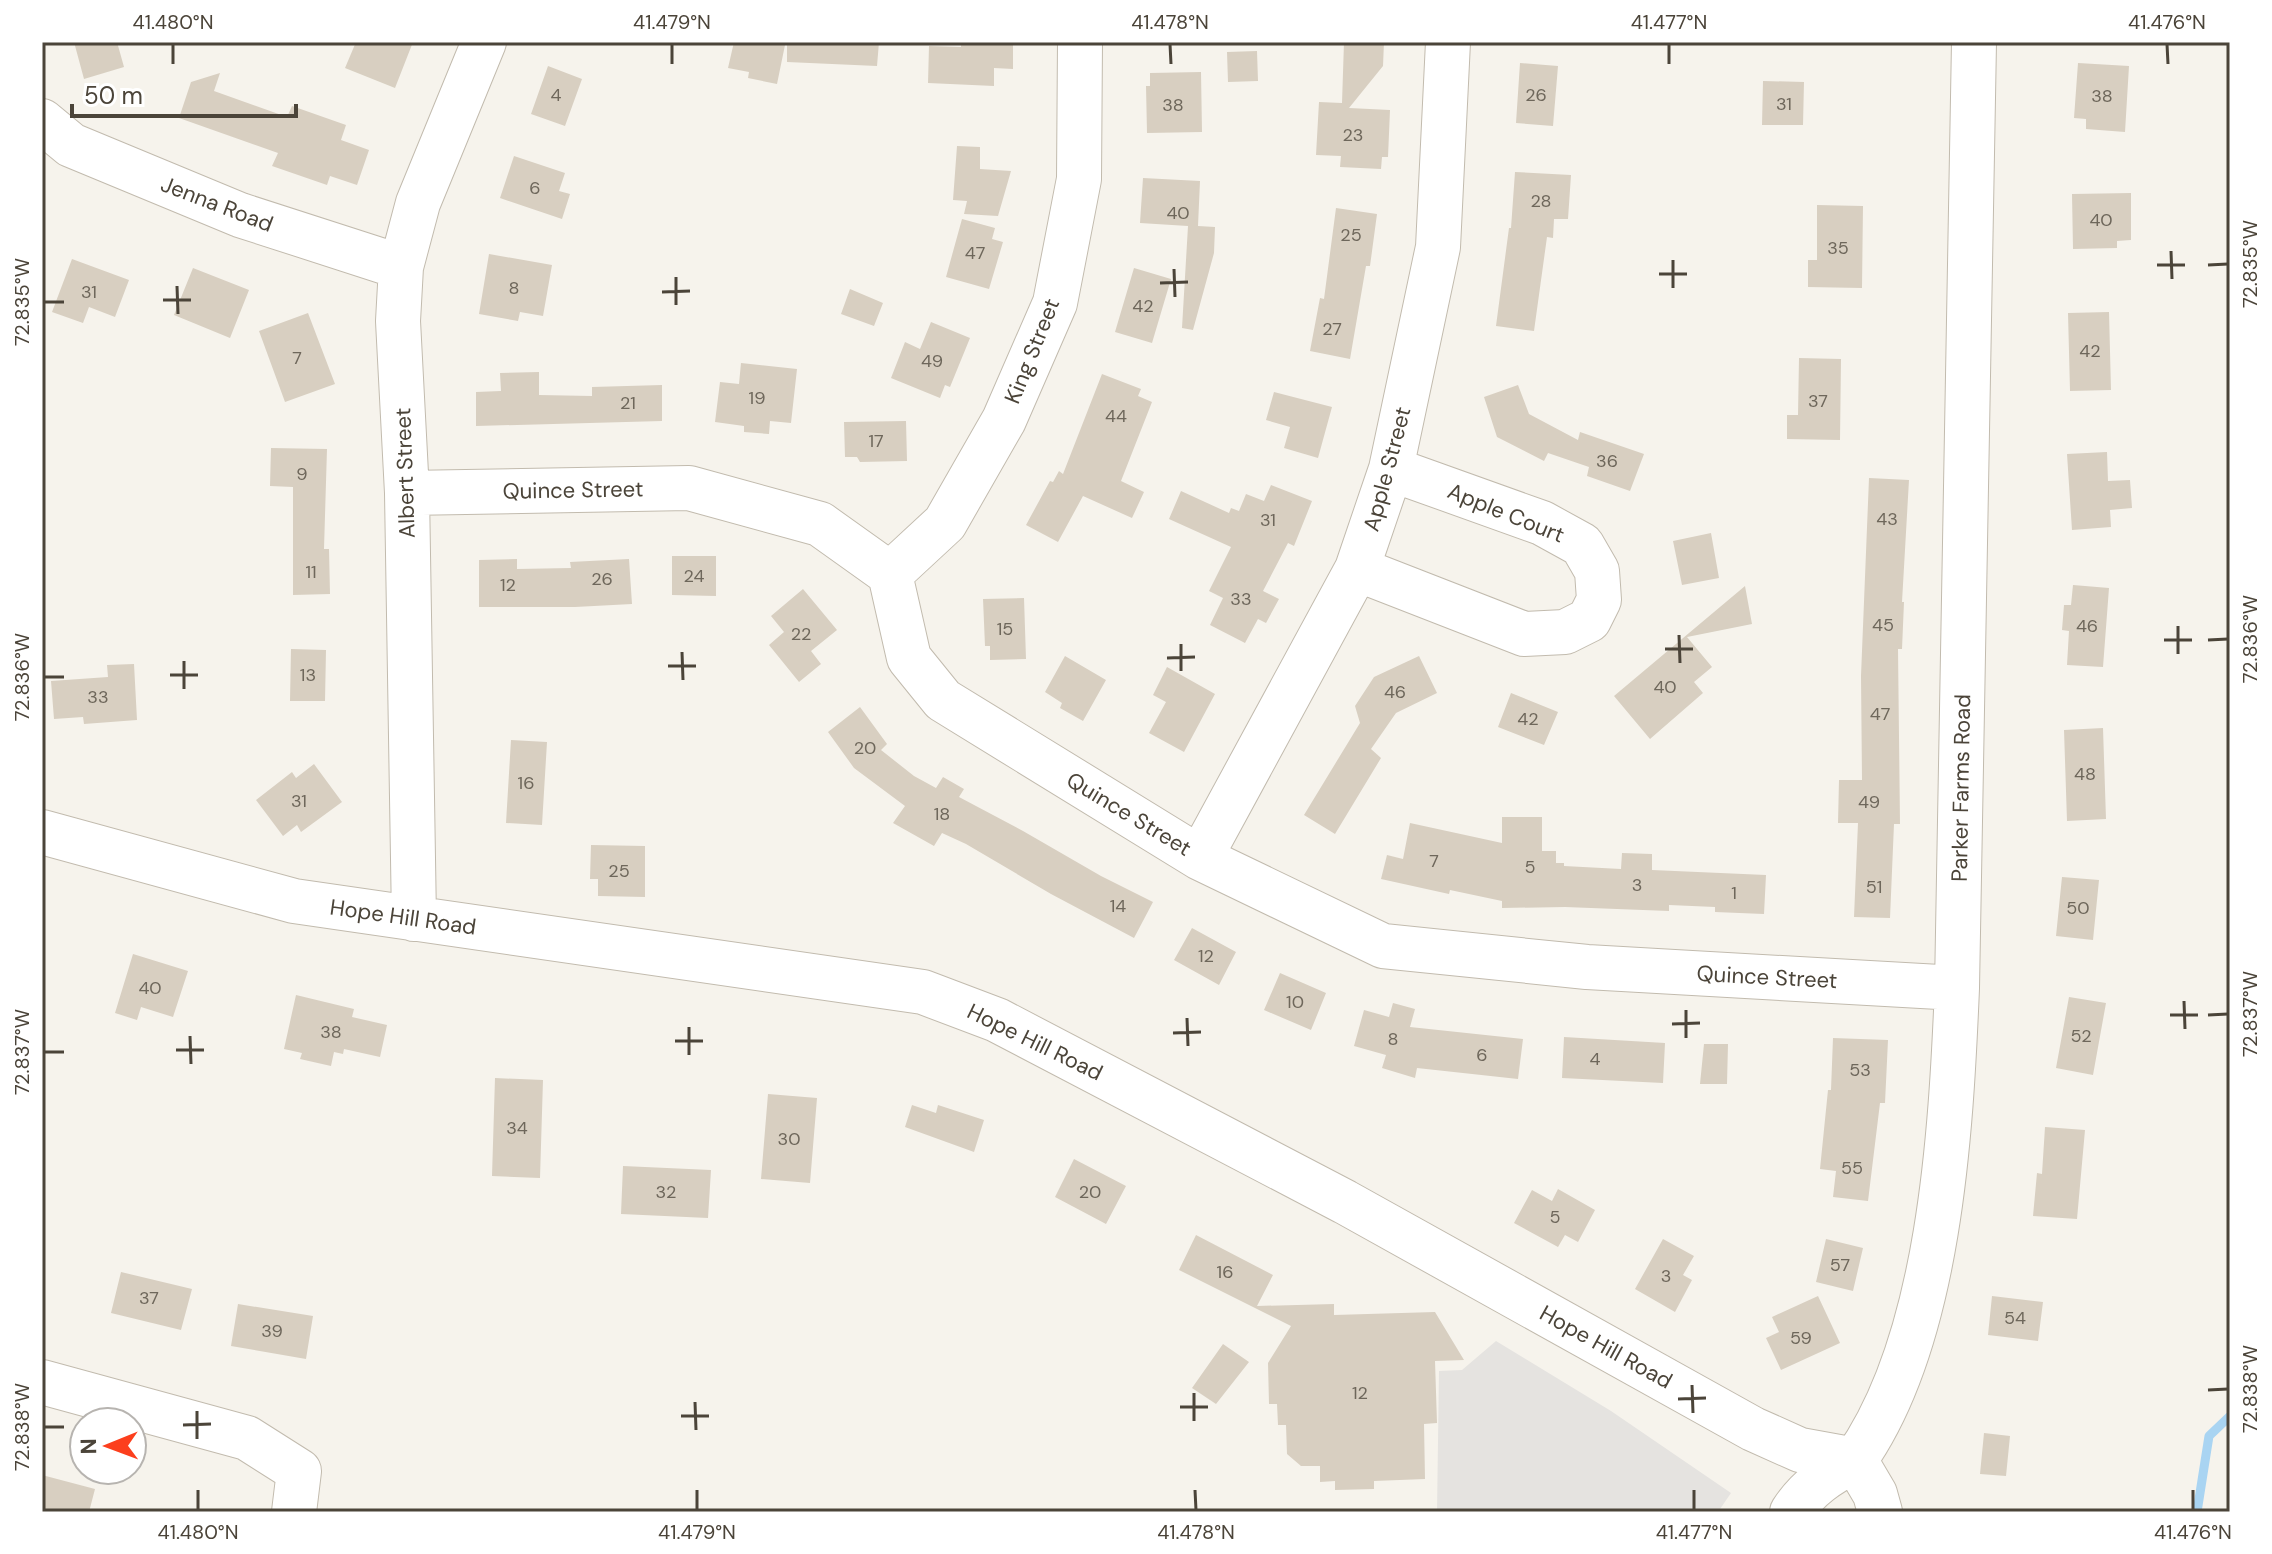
<svg xmlns="http://www.w3.org/2000/svg" width="2272" height="1554" viewBox="0 0 2272 1554" font-family="'DM Sans',sans-serif">
<style>
.parking{fill:#e5e3e0}
.lines{fill:none;stroke-linecap:round;stroke-linejoin:round}
.stream{stroke:#a9d4f2;stroke-width:9}
.building{fill:#d8cfc1}
.minor-casing{stroke:#c2bbae;stroke-width:46}
.minor{stroke:#fff;stroke-width:44}
.ticks{fill:none;stroke:#4b4439;stroke-width:3}
.labels{text-anchor:middle;dominant-baseline:central;stroke-width:6;stroke-linejoin:round;paint-order:stroke}
.number-label{font-size:18px;fill:#6e675b}
.street-label{font-size:22px;fill:#4b4439;stroke:#fff}
.neatline{fill:none;stroke:#4b4439;stroke-width:3}
.ticks-label{font-size:20px;text-anchor:middle;fill:#4b4439}
</style>
<rect width="100%" height="100%" fill="#f6f3ec"/>
<path class="parking" d="M1496,1341L1611,1411L1731,1493L1718,1512H1437L1439,1371L1462,1370Z"/>
<g class="lines">
<path class="stream" d="M2197,1512L2209,1436L2230,1416"/>
</g>
<path class="building" d="M74,42H117L124,67L84,79Z
M356,42H413L395,88L345,68Z
M734,42H769L785,45L777,84L748,78L749,72L728,68Z
M787,42H879L877,66L787,62Z
M961,42H1013V69L994,68V86L928,83L929,46L961,47Z
M1344,42H1384L1383,66L1349,108L1390,110L1388,157H1382L1381,169L1340,167L1341,156L1316,155L1319,102L1342,103Z
M1257,51L1258,81L1228,82L1227,52Z
M1520,63L1558,66L1553,126L1516,123Z
M2078,63L2129,66L2125,132L2086,129V119L2074,118Z
M548,66L582,79L565,126L531,114Z
M1201,72L1202,132L1147,133L1146,86H1150V73Z
M220,73L214,91L287,117L292,106L346,125L341,140L369,150L357,185L330,176L327,185L272,166L278,153L179,118L191,82Z
M1763,81L1804,82L1803,125H1762Z
M957,146L980,147V169L1011,171L998,216L964,214L967,201L953,200Z
M514,156L565,173L559,191L570,194L562,219L500,198Z
M1515,172L1571,175L1568,219H1554L1553,238L1547,237L1534,331L1496,326L1509,228H1511Z
M1143,178L1200,181L1198,226L1215,227L1214,253L1193,330L1182,328L1188,226L1140,223Z
M2131,193V240L2117,241V248L2073,249L2072,194Z
M1817,205L1863,206L1862,288L1808,287V260H1817Z
M1336,208L1377,214L1370,266H1366L1350,359L1310,351L1320,298L1324,299Z
M962,219L995,228L992,239L1003,242L989,289L946,277Z
M489,254L552,265L543,316L520,312L518,321L479,314Z
M72,259L129,280L115,317L89,307L83,323L52,312Z
M193,268L249,290L230,338L174,315Z
M1134,268L1171,279L1152,343L1115,332Z
M850,289L883,303L874,326L841,314Z
M2109,312L2111,390L2070,391L2068,313Z
M308,313L335,384L285,402L259,331Z
M931,322L970,338L950,387L945,385L940,398L891,378L905,342L920,349Z
M1799,358L1841,359L1840,440L1787,439V415H1798Z
M741,363L797,369L791,423L770,421L769,434L744,432V426L715,422L720,382L739,384Z
M539,372V395L592,396V387L662,385V421L476,426V392L501,391L500,373Z
M1102,374L1141,389L1138,396L1152,402L1121,481L1144,492L1132,518L1083,496L1058,542L1026,525L1050,481L1053,482L1059,471L1063,474Z
M1518,385L1529,414L1578,440L1580,432L1644,454L1630,491L1587,476L1589,467L1548,453L1544,461L1497,437L1484,397Z
M1274,392L1332,407L1318,458L1284,448L1290,427L1266,420Z
M906,421L907,461L860,462L857,457H845L844,422Z
M271,448L327,449L324,549H329L330,594L293,595V487L270,486Z
M2107,452L2108,481L2130,480L2132,508L2110,510L2111,527L2072,530L2067,454Z
M1869,478L1909,480L1902,602H1904L1902,649H1898L1900,824H1894L1890,918L1854,917L1858,823H1838L1839,780H1862L1861,676Z
M1271,485L1312,501L1294,546L1288,543L1263,591L1279,599L1266,623L1258,619L1245,643L1210,625L1223,598L1209,591L1231,547L1169,519L1181,491L1229,513L1231,508L1239,511L1246,494L1264,501Z
M1711,533L1719,578L1682,585L1673,541Z
M672,556H716V596L672,595Z
M517,559V569L571,568L570,562L629,559L632,604L575,607H479V560Z
M2073,585L2109,588L2103,667L2067,665L2069,631L2062,630L2064,605H2071Z
M1745,586L1752,624L1687,637L1712,667L1694,682L1703,693L1650,739L1614,696Z
M803,589L837,630L811,651L821,664L799,682L769,645L784,632L771,616Z
M1024,598L1026,659L990,660V646H985L983,599Z
M291,649L326,650L325,701H290Z
M1065,656L1106,680L1083,721L1060,708L1062,703L1045,692Z
M1419,656L1437,693L1396,713L1371,749L1381,758L1335,834L1304,815L1360,723L1355,706L1374,677Z
M134,664L137,720L84,724L83,717L54,719L51,681L108,677L107,665Z
M1167,667L1215,694L1184,752L1149,733L1166,702L1153,695Z
M1511,693L1558,712L1544,745L1498,727Z
M860,707L887,744L881,750L914,776L936,788L943,777L964,789L959,797L1023,831L1101,876L1153,902L1134,938L1051,894L966,844L942,833L934,846L893,823L905,806L854,768L828,732Z
M2103,728L2106,819L2067,821L2064,730Z
M511,740L547,742L542,825L506,823Z
M314,764L342,802L301,832L297,825L283,836L256,800L292,772L296,778Z
M1502,817H1542V851H1556V863H1564V866L1621,869L1622,853L1652,854V870L1766,875L1764,914L1715,912V907L1669,905V911L1565,907L1502,908V901L1450,890L1449,894L1381,879L1387,855L1403,859L1410,823L1502,843Z
M591,845L645,846V897L598,896V879H590Z
M2062,877L2099,880L2093,940L2056,936Z
M1192,928L1236,952L1219,985L1174,960Z
M133,954L188,971L173,1017L141,1007L137,1020L115,1013Z
M1280,973L1326,993L1311,1030L1264,1010Z
M296,995L354,1009L352,1017L387,1025L380,1057L344,1049L343,1054L334,1052L331,1066L300,1059L302,1053L284,1049Z
M2069,997L2106,1003L2093,1075L2056,1068Z
M1393,1003L1415,1009L1410,1027L1523,1039L1518,1079L1417,1068L1415,1078L1382,1068L1386,1055L1354,1046L1364,1010L1389,1017Z
M1564,1037L1665,1043L1663,1083L1562,1078Z
M1833,1038L1888,1040L1885,1103H1880L1868,1201L1833,1197L1836,1171L1820,1169L1828,1090H1831Z
M1704,1044H1728L1727,1084H1700Z
M495,1078L543,1080L540,1178L492,1176Z
M768,1094L817,1098L810,1183L761,1179Z
M912,1105L936,1113L938,1105L984,1120L974,1152L905,1127Z
M2045,1127L2085,1130L2077,1219L2033,1216L2037,1173L2042,1174Z
M1074,1159L1126,1186L1106,1224L1055,1197Z
M623,1166L711,1170L708,1218L621,1214Z
M1558,1189L1595,1210L1578,1242L1565,1235L1558,1247L1514,1223L1532,1190L1552,1201Z
M1196,1235L1273,1275L1257,1306L1334,1304V1315L1435,1312L1464,1360L1435,1361L1437,1423L1424,1424L1425,1479L1374,1481V1489L1335,1490V1481L1320,1482V1466H1301L1287,1454L1286,1425H1278L1277,1404H1269L1268,1363L1291,1326L1179,1270Z
M1663,1239L1694,1256L1683,1275L1692,1280L1675,1312L1635,1289Z
M1826,1239L1863,1248L1853,1291L1816,1282Z
M121,1272L192,1289L181,1330L111,1313Z
M1818,1296L1840,1343L1781,1370L1766,1338L1779,1332L1772,1317Z
M1992,1296L2043,1302L2038,1341L1988,1335Z
M238,1304L313,1316L306,1359L231,1346Z
M1223,1344L1249,1362L1216,1404L1192,1388Z
M1984,1433L2010,1436L2006,1476L1980,1474Z
M42,1475L95,1489L89,1512H42Z"/>
<g class="lines">
<defs>
<path id="minor" d="M42,121L71,145L240,215L401,267
M407,493L689,488L820,524L890,574L909,658L943,700L1200,858L1383,946L1587,967L1957,988
M1357,569L1524,634L1565,632L1589,620L1599,600L1597,571L1582,545L1542,523L1391,469
M890,574L945,523L1004,420L1055,303L1079,179L1080,42
M42,832L294,901L923,992L997,1020L1345,1202L1753,1429L1800,1450L1855,1460
M1200,858L1357,569L1391,469L1438,247L1448,42
M414,919L407,493L398,321L401,267L418,203L484,42
M42,1382L247,1438L299,1471L294,1512
M1792,1512C1808,1487 1829,1474 1855,1460
M1880,1512L1875,1494L1855,1460C1940,1340 1951,1132 1957,988L1974,42"/>
</defs>
<use href="#minor" class="minor-casing"/>
<use href="#minor" class="minor"/>
</g>
<path class="ticks" d="M173,44V64M672,44V64M1170,44L1171,64M1669,44V64M2167,44L2168,64M2171,251L2172,279M1673,260V288M2157,265H2185M2208,265L2228,264M1174,269L1175,297M1659,274H1687M676,277V305M1160,283L1188,282M177,286L178,314M662,292L690,291M163,300H191M44,302H64M2178,626V654M1679,635L1680,663M2164,640H2192M2208,640L2228,639M1181,644V671M1665,649H1693M682,652L683,680M1167,658L1195,657M184,661V689M668,666H696M170,675H198M44,677H64M2184,1001L2185,1029M1686,1010V1038M2170,1015H2198M2208,1015L2228,1014M1187,1018L1188,1046M1672,1024L1700,1023M689,1027V1055M1173,1033L1201,1032M190,1036L191,1064M675,1041H703M176,1050H204M44,1052H64M1692,1385L1693,1413M2208,1390L2228,1389M1194,1393V1421M1678,1399L1706,1398M695,1402L696,1430M1180,1407H1208M197,1411V1439M681,1416H709M183,1425L211,1424M44,1427H64M198,1490V1510M697,1490V1510M1195,1490L1196,1510M1694,1490V1510M2193,1490V1510"/>
<g class="labels">
<g class="number-label">
<text x="556" y="95">4</text>
<text x="1536" y="95">26</text>
<text x="2102" y="96">38</text>
<text x="1784" y="104">31</text>
<text x="1173" y="105">38</text>
<text x="1353" y="135">23</text>
<text x="535" y="188">6</text>
<text x="1541" y="201">28</text>
<text x="1178" y="213">40</text>
<text x="2101" y="220">40</text>
<text x="1351" y="235">25</text>
<text x="1838" y="248">35</text>
<text x="975" y="253">47</text>
<text x="514" y="288">8</text>
<text x="89" y="292">31</text>
<text x="1143" y="306">42</text>
<text x="1332" y="329">27</text>
<text x="2090" y="351">42</text>
<text x="297" y="358">7</text>
<text x="932" y="361">49</text>
<text x="757" y="398">19</text>
<text x="1818" y="401">37</text>
<text x="628" y="403">21</text>
<text x="1116" y="416">44</text>
<text x="876" y="441">17</text>
<text x="1607" y="461">36</text>
<text x="302" y="474">9</text>
<text x="1887" y="519">43</text>
<text x="1268" y="520">31</text>
<text x="311" y="572">11</text>
<text x="694" y="576">24</text>
<text x="602" y="579">26</text>
<text x="508" y="585">12</text>
<text x="1241" y="599">33</text>
<text x="1883" y="625">45</text>
<text x="2087" y="626">46</text>
<text x="1005" y="629">15</text>
<text x="801" y="634">22</text>
<text x="308" y="675">13</text>
<text x="1665" y="687">40</text>
<text x="1395" y="692">46</text>
<text x="98" y="697">33</text>
<text x="1880" y="714">47</text>
<text x="1528" y="719">42</text>
<text x="865" y="748">20</text>
<text x="2085" y="774">48</text>
<text x="526" y="783">16</text>
<text x="299" y="801">31</text>
<text x="1869" y="802">49</text>
<text x="942" y="814">18</text>
<text x="1434" y="861">7</text>
<text x="1530" y="867">5</text>
<text x="619" y="871">25</text>
<text x="1637" y="885">3</text>
<text x="1874" y="887">51</text>
<text x="1734" y="893">1</text>
<text x="1118" y="906">14</text>
<text x="2078" y="908">50</text>
<text x="1206" y="956">12</text>
<text x="150" y="988">40</text>
<text x="1295" y="1002">10</text>
<text x="331" y="1032">38</text>
<text x="2081" y="1036">52</text>
<text x="1393" y="1039">8</text>
<text x="1482" y="1055">6</text>
<text x="1595" y="1059">4</text>
<text x="1860" y="1070">53</text>
<text x="517" y="1128">34</text>
<text x="789" y="1139">30</text>
<text x="1852" y="1168">55</text>
<text x="666" y="1192">32</text>
<text x="1090" y="1192">20</text>
<text x="1555" y="1217">5</text>
<text x="1840" y="1265">57</text>
<text x="1225" y="1272">16</text>
<text x="1666" y="1276">3</text>
<text x="149" y="1298">37</text>
<text x="2015" y="1318">54</text>
<text x="272" y="1331">39</text>
<text x="1801" y="1338">59</text>
<text x="1360" y="1393">12</text>
</g>
<g class="street-label">
<text transform="translate(217 204) rotate(21)">Jenna Road</text>
<text transform="translate(1032 351) rotate(-68)">King Street</text>
<text transform="translate(1387 469) rotate(-75)">Apple Street</text>
<text transform="translate(405 473) rotate(-92)">Albert Street</text>
<text transform="translate(573 490) rotate(-1)">Quince Street</text>
<text transform="translate(1506 513) rotate(22)">Apple Court</text>
<text transform="translate(1961 788) rotate(-89)">Parker Farms Road</text>
<text transform="translate(1129 814) rotate(31)">Quince Street</text>
<text transform="translate(403 917) rotate(8)">Hope Hill Road</text>
<text transform="translate(1767 977) rotate(3)">Quince Street</text>
<text transform="translate(1035 1042) rotate(26)">Hope Hill Road</text>
<text transform="translate(1606 1347) rotate(29)">Hope Hill Road</text>
</g>
</g>
<rect width="2272" height="1554" fill="none" stroke="#ffffff" stroke-width="88"/>
<g transform="translate(108 1446) rotate(269)"><circle r="38" fill="#ffffff" stroke="#b7b4b0" stroke-width="2"/>
<path d="M0-6L14 30L0 20L-14 30Z" fill="#fc3f1d"/>
<text y="-12" font-size="22" font-weight="bold" text-anchor="middle" fill="#4b4439">N</text>
</g>
<path d="M72 104v12h224v-12" fill="none" stroke="#4b4439" stroke-width="4"/>
<text x="84" y="104" font-size="24" fill="#4b4439" stroke="#ffffff" stroke-width="6" paint-order="stroke">50 m</text>
<rect x="44" y="44" width="2184" height="1466" class="neatline"/>
<g class="ticks-label">
<text x="173" y="29">41.480°N</text>
<text x="672" y="29">41.479°N</text>
<text x="1170" y="29">41.478°N</text>
<text x="1669" y="29">41.477°N</text>
<text x="2167" y="29">41.476°N</text>
<text transform="translate(2250 264) rotate(-90)" y="7">72.835°W</text>
<text transform="translate(22 302) rotate(-90)" y="7">72.835°W</text>
<text transform="translate(2250 639) rotate(-90)" y="7">72.836°W</text>
<text transform="translate(22 677) rotate(-90)" y="7">72.836°W</text>
<text transform="translate(2250 1014) rotate(-90)" y="7">72.837°W</text>
<text transform="translate(22 1052) rotate(-90)" y="7">72.837°W</text>
<text transform="translate(2250 1389) rotate(-90)" y="7">72.838°W</text>
<text transform="translate(22 1427) rotate(-90)" y="7">72.838°W</text>
<text x="198" y="1539">41.480°N</text>
<text x="697" y="1539">41.479°N</text>
<text x="1196" y="1539">41.478°N</text>
<text x="1694" y="1539">41.477°N</text>
<text x="2193" y="1539">41.476°N</text>
</g>
</svg>
